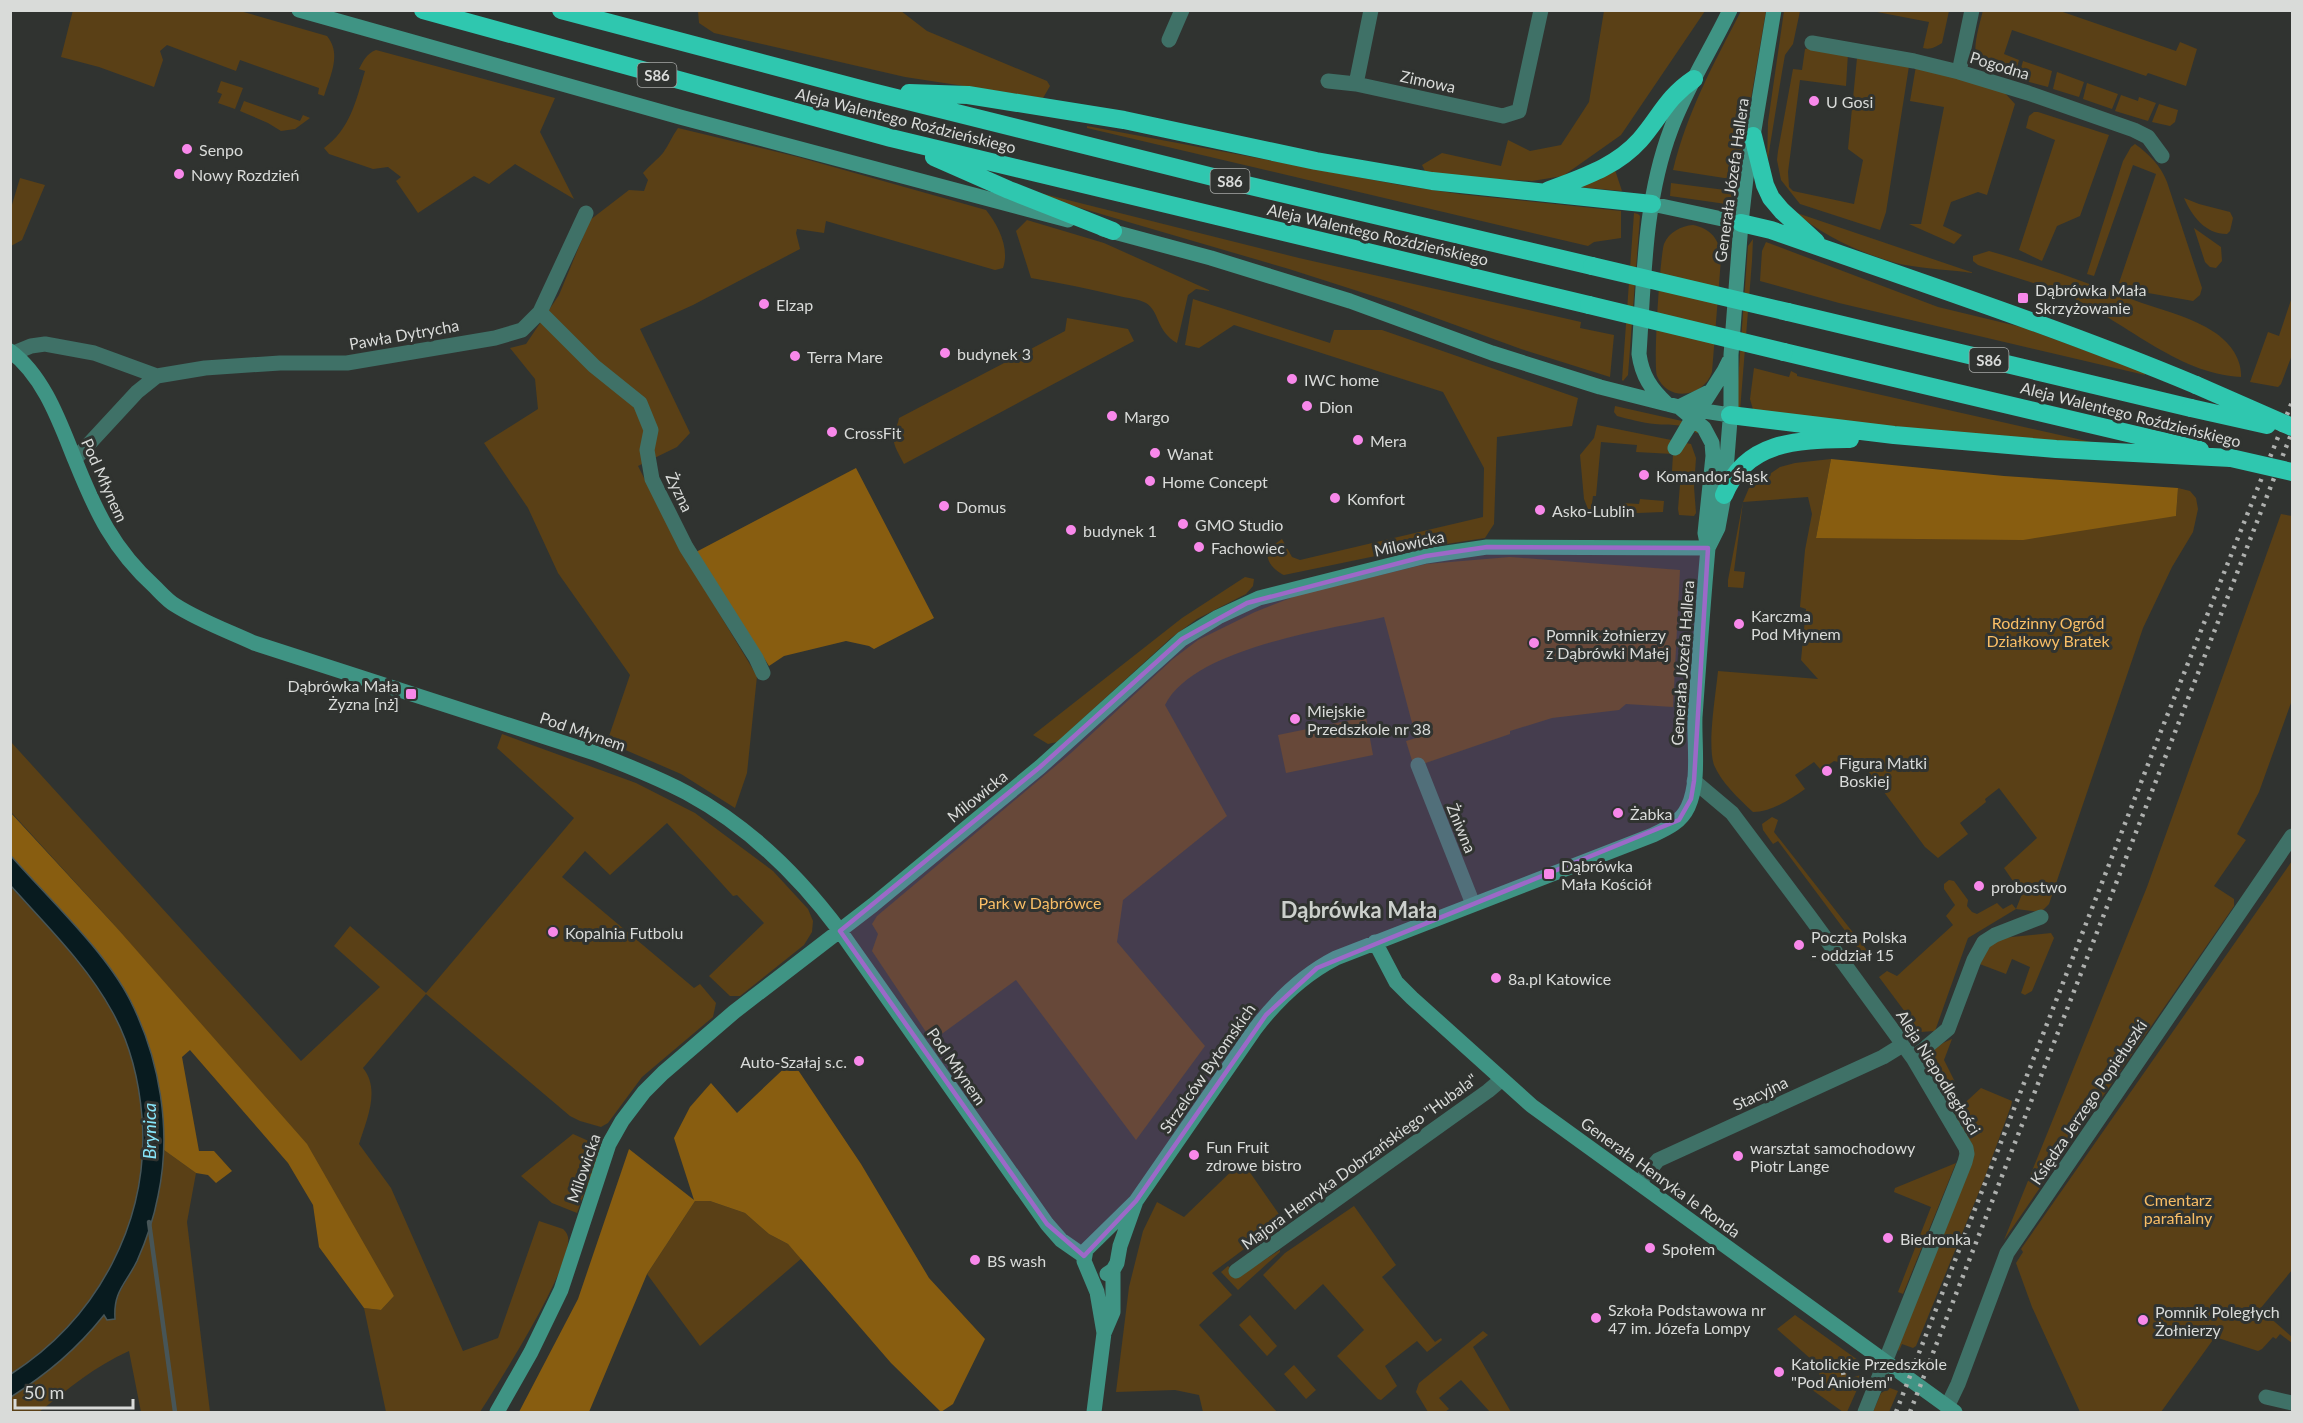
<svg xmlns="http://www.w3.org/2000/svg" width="2303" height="1423" viewBox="0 0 2303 1423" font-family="Lato,sans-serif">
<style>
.green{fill:#5a4016}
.forest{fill:#885d10}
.water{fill:#081b1f;stroke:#475557;stroke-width:1.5}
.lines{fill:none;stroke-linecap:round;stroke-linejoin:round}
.stream{stroke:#475557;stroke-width:4.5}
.street{stroke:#3f7167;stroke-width:15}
.secondary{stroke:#3f9484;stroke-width:15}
.highway{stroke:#2fc7af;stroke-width:18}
.rail{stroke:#aeb0ae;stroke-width:4.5;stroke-dasharray:3 6;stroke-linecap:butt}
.highway-bridge{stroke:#2fc7af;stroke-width:18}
.marked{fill:#9c69c8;fill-opacity:0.2;stroke:#9c69c8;stroke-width:4.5;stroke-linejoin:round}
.poi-dot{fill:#f888ea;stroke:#303330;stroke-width:2}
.labels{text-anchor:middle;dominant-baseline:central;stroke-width:6;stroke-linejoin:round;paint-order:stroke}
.shield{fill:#303330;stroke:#a6a9a6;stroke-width:1.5}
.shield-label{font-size:15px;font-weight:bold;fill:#d9dbd9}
.street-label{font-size:16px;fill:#d9dbd9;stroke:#303330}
.poi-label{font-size:16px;fill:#d9dbd9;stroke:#303330;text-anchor:start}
.park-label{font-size:16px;fill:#f9be66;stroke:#303330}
.water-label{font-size:18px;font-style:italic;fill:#87e5fa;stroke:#303330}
.district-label{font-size:22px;font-weight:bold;fill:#ccd0cc;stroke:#303330}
</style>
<rect width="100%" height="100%" fill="#303330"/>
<path class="green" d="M73,10L240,11L327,36C342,54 330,76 324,96L318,94L319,88L240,60L236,71L167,45L160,51L163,60L154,87L99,67L61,57Z
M1983,10L2060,11L2176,51L2180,42L2197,49L2186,86L2148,73L2146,76L2012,30L2004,54L2019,60L2014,77C2004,73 1991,71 1982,66C1968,58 1980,24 1983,10Z
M698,11H901L927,31L1047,81L1050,86L1043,98L905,77L714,33L699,23Z
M1604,11H1705L1621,135L1563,176L1532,181L1434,176L1426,173L1422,165L1442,153L1501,166L1508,140L1530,151L1561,145L1589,102Z
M1741,11H1766L1737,180L1673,170C1687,112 1714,63 1741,11Z
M1784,11H1800L1793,44L1785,55L1782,72L1767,164L1768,122Z
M1872,11H1949L1942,43C1935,47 1931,50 1923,48L1929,22Z
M1816,46L1848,53L1846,86L1800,80L1788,172L1789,187L1793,191L1854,204L1863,160L1848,149L1857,58L1909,66L1886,212L1880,230L1800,204L1781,180L1777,160L1778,151L1793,69L1802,70L1805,49Z
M376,50L555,98L540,132L574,199L515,164L489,184L474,176L418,213L396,181L401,177L388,167L373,169L329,154L324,148C350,129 356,101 365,71L359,69C364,60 366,54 376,50Z
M2023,61L2052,71L2048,87L2018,79Z
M1916,66L2004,92L2015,104L1987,195L1978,192L1951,202L1943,226L1962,235L1954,244L1909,224H1921L1944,107L1910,101Z
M2057,72L2084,82L2079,97L2053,89Z
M221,81L243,88L235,109L218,103L222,94L217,92Z
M2087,83L2118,94L2112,109L2083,99Z
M2121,95L2138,101L2139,97L2156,103L2148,121L2115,111Z
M244,101L300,121L303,115L310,118L295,129L281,131L268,123L240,111Z
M2159,104L2178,110L2175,122L2170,126L2152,122Z
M2034,112H2038L2109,135L2080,216L2057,226L2042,261L2019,250L2055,140L2026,128L2029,116Z
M1087,126L1400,185L1459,194L1621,211V238L1594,242L1588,246L1087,128Z
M678,128L798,157L986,210C998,225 1010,248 1003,268L995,270L826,221L824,233L797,229L796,233L800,249L693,305L640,329L690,433L677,447L638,466L679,547L757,676L747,773L735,808L681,774L607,742L630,675L558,573L528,508L484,443L538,409L535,379L510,348L526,344L559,295L590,220L629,190L644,191L648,180L643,173C649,166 658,159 663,153C669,145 672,136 678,128Z
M2135,144C2149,154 2161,166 2167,182L2202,288L2200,295L2193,301L2137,291L2119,283L2156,174L2133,165L2094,276L2087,274L2123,161L2131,147Z
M1615,170L1622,191L1578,187Z
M20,178L45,185L22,240L11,246V208Z
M1671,183L1725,190L1734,194L1733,205L1670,196Z
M1032,191L1299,258L1581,322L1580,328L1614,335L1610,377L1521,349L1395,303L1289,269L1053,200Z
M2184,198L2199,204L2230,212L2233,218L2230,231L2227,234C2205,234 2192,216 2184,198Z
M1794,212L1974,273C1951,270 1928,269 1905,265C1867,257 1824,236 1794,212Z
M1634,213L1638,214L1640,216L1628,375L1623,381L1622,380Z
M1027,220L1104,243L1211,291L1196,289L1188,295L1177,343C1156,331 1160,312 1146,303C1139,299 1127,298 1119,296C1090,289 1061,283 1031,278L1016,231Z
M1693,225C1712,229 1720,240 1721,259L1712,372C1704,397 1668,403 1657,376C1653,366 1660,256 1664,244C1669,232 1681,226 1693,225Z
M2194,228L2221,247L2222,261L2216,268L2210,267L2205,262Z
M1753,239L1752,261L1740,411L1736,408L1748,246Z
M1766,242L1938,307L2021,327L2144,372L2145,375L1839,303L1760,281L1762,251Z
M1989,251C2040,265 2092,285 2142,303C2166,311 2193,318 2214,332C2229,342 2242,358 2241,377C2176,374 2123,319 2064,294C2037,283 2006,275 1978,265L1973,261V256Z
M2292,297V355L2281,384L2278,387L2250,382L2268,332L2279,336Z
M1193,299L1330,343L1334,330H1382L1578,398L1572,426L1497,437L1494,524L1485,538L1395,552L1284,575C1275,571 1262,559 1270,548C1273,545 1278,542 1282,539L1292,557L1300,560L1483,517L1484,468L1443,392L1234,325L1199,348L1185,345Z
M1067,318L1128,329L1134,341L904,464C899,454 891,443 894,433C896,427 898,424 899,418L1065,331Z
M1754,368L1789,377L1791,371L1797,374V376L2100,444V446L1754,413L1750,399Z
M1615,406L1682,421L1690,423L1700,432L1696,433C1684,422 1670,426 1655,424C1642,423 1629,419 1617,416L1614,412Z
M1597,425L1691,444L1696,458L1694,487L1696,513L1694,516L1679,515L1678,509L1681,472L1672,471L1673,454L1636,452L1637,445L1601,442L1596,496H1593L1591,510L1588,509L1584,499L1580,455L1594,438Z
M1831,459L1816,538L2176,516L2178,488L2190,491L2196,498L2198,509L2193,532L2172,567L2143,628L2049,904L2041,912L2016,909L1968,938L1935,1031L1920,1032L1879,977L1887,971L1897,976L1953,925L1946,916L1955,905L1944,889V884L1949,880L1954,881L1968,900L1967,906L1972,912L1977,914L1997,903L2003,909L2012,904L2016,909L2022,894L2004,868L2037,838L1999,788L1985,799L1986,802L1960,823L1968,834L1938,858L1925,847L1866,768L1834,761L1821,770L1814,762L1795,775L1805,789C1791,799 1771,812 1753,812C1739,799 1721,782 1714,765C1707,745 1716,693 1718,671L1818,679L1801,660L1806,609L1800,607L1805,550L1812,514L1808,497L1743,502L1734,571L1745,572L1743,588L1728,587V580L1743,502L1749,488L1780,467L1795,463Z
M1640,499L1664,501L1663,512L1613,514V512L1622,511L1623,503L1639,504Z
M2281,514L2292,516V700L2259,792L2237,834L2246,840L2214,886L2234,899V906L2004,1240L2147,887Z
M1510,557L1680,570L1673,707L1626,704L1619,710L1552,718L1510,731V734L1414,767L1406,741L1416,738L1384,617C1326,630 1194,648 1165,705L1227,816L1123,900L1117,942L1205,1046L1136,1140L1016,980L932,1041L872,951L878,934L872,924L877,916L1071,753L1173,659L1198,640L1255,612L1298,595L1426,564Z
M1245,577L1254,579L1253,586L1246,594L1197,619L1171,638L1057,742L1048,744L1033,735L1182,618Z
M1366,717L1373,755L1286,773L1278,735Z
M502,734L636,783L695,813L773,871L808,909L813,921L812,932L804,945L740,996H730L709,976L764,923L737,895L733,896L667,823L610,875L585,851L562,877L694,988L700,984L716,1003L713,1017L642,1077L608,1123L601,1127L580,1121L570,1116L426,994L363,1068C381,1090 366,1121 359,1144L391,1188L463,1351L498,1338L539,1221L563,1229C566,1232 567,1233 568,1237C573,1266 498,1384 480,1412H386L364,1308L381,1310L394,1296L116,927L11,812V742L301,1061L380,987L334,946L350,926L426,993L574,818L497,748Z
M1772,817L1778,820L1774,832L1873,958L1870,964L1778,841L1773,844L1763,830L1762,824Z
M2292,861V1270L2260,1309L2292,1337V1343L2280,1334L2276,1339L2273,1337L2262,1349L2258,1351L2215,1337L2161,1412H2080L2032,1307L2016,1263L2023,1252L2021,1249Z
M10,886C47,926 87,965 113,1013C183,1141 129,1298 11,1374Z
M2051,933L2054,938L2032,991L2025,995L2021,993L2030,967L2012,959L2006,974L1977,963L1983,949L2002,938Z
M1952,1039L1944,1060L1956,1084L1954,1093L1946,1097L1923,1061C1931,1050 1939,1044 1952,1039Z
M1981,1088L2012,1101L2011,1106L1983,1182L1916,1346L1913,1348L1902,1344L1899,1351L1897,1348L1969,1166L1955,1116L1956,1111Z
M573,1134L602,1147L577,1213L552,1203L521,1176Z
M164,1150L196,1173L187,1222L210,1412H141L129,1351C95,1366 68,1389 39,1412H11V1397C48,1373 76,1350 104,1315L115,1319L114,1302L137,1262L162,1173Z
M1242,1161L1283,1220L1212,1273L1232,1295L1199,1325L1277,1412H1203L1199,1395L1175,1390L1116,1392L1129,1287L1143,1231L1157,1202L1184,1217Z
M1956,1163L1903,1294L1898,1292L1931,1207L1894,1192L1895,1188Z
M695,1201H710L745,1213L769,1234L788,1244L802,1258L700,1346L647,1274Z
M1354,1206L1396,1265L1382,1277L1435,1342L1441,1338L1442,1340L1427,1352L1417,1341L1385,1366L1397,1386L1381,1400L1378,1399L1337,1356L1364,1330L1323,1284L1295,1310L1263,1275L1285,1253Z
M1280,1250V1252L1238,1290L1221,1272L1228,1266L1239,1276Z
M1250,1315L1277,1346L1267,1356L1239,1325Z
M1795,1315L1862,1363L1845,1369L1848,1379L1864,1374L1847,1412H1843L1811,1389L1819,1378L1820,1367L1777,1329Z
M1483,1331L1488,1335L1473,1347L1511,1412H1490L1461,1380L1439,1398L1449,1409L1445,1412H1428L1416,1392L1419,1383Z
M1294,1365L1316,1390L1306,1399L1284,1374Z
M1890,1388L1898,1391L1889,1412H1873L1881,1393Z"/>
<path class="forest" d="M1831,459L2004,476L2178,488L2176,516L2023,540L1816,538Z
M856,468L934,618L874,649L869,646L846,641L784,656L769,666L696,552Z
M10,812L116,927L307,1144L394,1296L381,1310L364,1308L319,1247L313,1205L288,1163L190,1050L182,1057L199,1151H214L232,1171L216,1183L208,1175L196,1173L164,1150V1127L146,1038L130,1000L93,947L11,856Z
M792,1061L861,1164L929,1278L985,1339L953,1404L941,1412L891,1363L788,1244L769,1234L745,1213L710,1201H695L647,1274L589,1412H519L578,1299L629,1149L694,1200L674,1138L690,1107L711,1083L737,1113Z"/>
<path class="water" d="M11,856C48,898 105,951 130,1000C160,1059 172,1131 158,1196C154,1217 146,1241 137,1261C126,1284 113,1291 115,1319L107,1320L104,1315C76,1350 48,1373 11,1397V1374C98,1318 150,1221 142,1117C139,1080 131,1046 113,1013C87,965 47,926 11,886Z"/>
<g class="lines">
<path class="stream" d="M149,1222L175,1412"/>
<path class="street" d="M1169,40L1182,10
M1812,43L1914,61L1959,72L2028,93L2134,130L2148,137L2162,156
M1959,72L1972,10
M1328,81L1356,84L1503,116L1519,111L1541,10
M1356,84L1371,10
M540,312L594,366L640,403L651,430L647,450L652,479L686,547L756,658L763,673
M14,353L31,346L45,344L94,353L157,376L205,368L280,363H347L495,338L522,330L540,312L586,213
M75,459L137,392L157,376
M1418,765L1473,904
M1694,781L1732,813L1810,917L1913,1058L1966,1148L1967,1154L1965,1162L1865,1412
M1913,1058L1948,1029L1974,960L1984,942L1995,935L2041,917
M1639,1183L1658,1160L1883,1057L1904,1044
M1236,1271L1488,1091L1501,1080
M2266,1397L2292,1403
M1947,1407L1958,1384L2007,1253L2292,836"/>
<path class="secondary" d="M299,10L680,117L1068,220
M1652,204L1741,223
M1103,229L1211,258L1350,301L1492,353L1600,387L1679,407L1704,428L1712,443L1713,456L1705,533L1708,548C1703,604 1699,660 1695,717C1694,745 1700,781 1688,807C1681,822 1668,828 1653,835L1336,958C1303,975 1277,1000 1255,1029L1136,1201L1086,1250L1084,1261L1097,1292L1104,1333
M10,351C44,376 60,423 75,460C96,512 113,549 155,587C161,593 168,601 175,605C200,621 228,631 254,643L595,753C626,765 657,777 687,793C748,826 799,876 840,931L1047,1224L1061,1240L1084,1256
M1667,404C1651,389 1642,376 1639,354C1644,279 1644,200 1671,129C1686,88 1711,50 1730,10
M1679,407L1707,393L1675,448L1724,371L1729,361
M1691,409L1730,415
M1708,548L1718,528L1724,495L1731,408V355L1741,223L1746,178L1774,10
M1375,942L1396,982L1412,998L1532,1106L1955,1412
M1107,1274L1113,1270L1117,1263L1120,1246L1136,1201
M497,1412L531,1352L561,1290L609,1144L622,1121L644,1092L663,1073L734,1012L873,905L1040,767L1182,639L1218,617L1259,598L1426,556L1487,547L1708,548
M1094,1412L1104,1333L1113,1312V1270"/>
<path class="highway" d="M423,10L891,138L1589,305
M561,10L868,91L1221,179L1592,266
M909,93L968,95L1124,120L1316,161L1432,181L1652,204
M1753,136L1765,185L1771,198L1782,211L1816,242
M934,157L1009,190L1113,231
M1547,191C1580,178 1615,168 1640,140C1660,117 1667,97 1694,79
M1741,223L1771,230C1913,280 2057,327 2196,385
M1788,312L2191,408
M1784,352L2200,450
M1730,415L1894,435L2056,449L2231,458
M1724,495C1746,440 1799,440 1850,439"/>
<path class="rail" d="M1843,1372L1844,1378
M1896,1412L2161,731L2292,402
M1910,1412L2292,432"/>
<path class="highway-bridge" d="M1592,266L1788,312
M1589,305L1784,352
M2196,385L2292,427
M2191,408L2267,425
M2231,458L2292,472"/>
</g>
<path class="marked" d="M1487,547L1708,548L1694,781L1691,799L1679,820L1317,968L1266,1015L1136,1201L1084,1256L1047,1224L840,931L1040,767L1182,639L1247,603L1426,556Z"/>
<g class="poi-dot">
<circle cx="1814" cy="101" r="6"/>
<circle cx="187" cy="149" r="6"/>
<circle cx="179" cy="174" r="6"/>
<rect x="2017" y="292" width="12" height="12" rx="3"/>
<circle cx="764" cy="304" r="6"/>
<circle cx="945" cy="353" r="6"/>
<circle cx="795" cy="356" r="6"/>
<circle cx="1292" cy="379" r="6"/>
<circle cx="1307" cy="406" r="6"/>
<circle cx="1112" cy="416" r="6"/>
<circle cx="832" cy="432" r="6"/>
<circle cx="1358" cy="440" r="6"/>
<circle cx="1155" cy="453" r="6"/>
<circle cx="1644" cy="475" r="6"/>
<circle cx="1150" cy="481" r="6"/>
<circle cx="1335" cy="498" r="6"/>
<circle cx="944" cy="506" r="6"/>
<circle cx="1540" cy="510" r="6"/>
<circle cx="1183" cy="524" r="6"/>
<circle cx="1071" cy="530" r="6"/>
<circle cx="1199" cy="547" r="6"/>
<circle cx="1739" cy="624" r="6"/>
<circle cx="1534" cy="643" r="6"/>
<rect x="405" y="688" width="12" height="12" rx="3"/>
<circle cx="1295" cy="719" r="6"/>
<circle cx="1827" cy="771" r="6"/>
<circle cx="1618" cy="813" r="6"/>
<rect x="1543" y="868" width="12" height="12" rx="3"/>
<circle cx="1979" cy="886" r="6"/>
<circle cx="553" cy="932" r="6"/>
<circle cx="1799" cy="945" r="6"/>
<circle cx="1496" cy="978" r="6"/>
<circle cx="859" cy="1061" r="6"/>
<circle cx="1194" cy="1155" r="6"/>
<circle cx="1738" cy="1156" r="6"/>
<circle cx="1888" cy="1238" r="6"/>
<circle cx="1650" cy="1248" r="6"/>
<circle cx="975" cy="1260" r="6"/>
<circle cx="1596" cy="1318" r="6"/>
<circle cx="2143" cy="1320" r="6"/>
<circle cx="1779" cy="1372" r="6"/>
</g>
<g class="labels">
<g class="shield">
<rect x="637.5" y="63" width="39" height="24" rx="4.5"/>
<rect x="1210.5" y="169" width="39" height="24" rx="4.5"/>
<rect x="1969.5" y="348" width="39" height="24" rx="4.5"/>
</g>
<g class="shield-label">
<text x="657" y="75">S86</text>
<text x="1230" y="181">S86</text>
<text x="1989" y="360">S86</text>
</g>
<g class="street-label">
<text transform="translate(2000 65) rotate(17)">Pogodna</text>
<text transform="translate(1428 81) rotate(12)">Zimowa</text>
<text transform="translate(906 120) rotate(14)">Aleja Walentego Roździeńskiego</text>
<text transform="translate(1731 180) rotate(-82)">Generała Józefa Hallera</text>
<text transform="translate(1378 234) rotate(13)">Aleja Walentego Roździeńskiego</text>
<text transform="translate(404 334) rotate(-10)">Pawła Dytrycha</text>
<text transform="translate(2131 414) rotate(14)">Aleja Walentego Roździeńskiego</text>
<text transform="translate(105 480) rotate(66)">Pod Młynem</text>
<text transform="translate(680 492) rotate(65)">Żyzna</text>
<text transform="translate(1409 543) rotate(-12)">Milowicka</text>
<text transform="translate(1682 663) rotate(-86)">Generała Józefa Hallera</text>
<text transform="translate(583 731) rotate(19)">Pod Młynem</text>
<text transform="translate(977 796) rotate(-39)">Milowicka</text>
<text transform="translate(1462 828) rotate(68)">Żniwna</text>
<text transform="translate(957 1066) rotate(55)">Pod Młynem</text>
<text transform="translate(1207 1068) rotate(-55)">Strzelców Bytomskich</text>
<text transform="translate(1939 1072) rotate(58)">Aleja Niepodległości</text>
<text transform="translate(1760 1093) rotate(-25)">Stacyjna</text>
<text transform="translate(2088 1102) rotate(-56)">Księdza Jerzego Popiełuszki</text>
<text transform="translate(1359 1161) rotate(-36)">Majora Henryka Dobrzańskiego "Hubala"</text>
<text transform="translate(583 1168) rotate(-71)">Milowicka</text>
<text transform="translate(1661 1177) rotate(36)">Generała Henryka le Ronda</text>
</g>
<g class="poi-label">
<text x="1826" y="101">U Gosi</text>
<text x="199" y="149">Senpo</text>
<text x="191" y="174">Nowy Rozdzień</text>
<text x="2035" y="289">Dąbrówka Mała<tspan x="2035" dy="18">Skrzyżowanie</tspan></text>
<text x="776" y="304">Elzap</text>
<text x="957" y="353">budynek 3</text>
<text x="807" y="356">Terra Mare</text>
<text x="1304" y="379">IWC home</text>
<text x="1319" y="406">Dion</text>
<text x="1124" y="416">Margo</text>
<text x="844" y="432">CrossFit</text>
<text x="1370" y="440">Mera</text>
<text x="1167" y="453">Wanat</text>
<text x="1656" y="475">Komandor Śląsk</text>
<text x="1162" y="481">Home Concept</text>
<text x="1347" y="498">Komfort</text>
<text x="956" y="506">Domus</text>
<text x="1552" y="510">Asko-Lublin</text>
<text x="1195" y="524">GMO Studio</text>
<text x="1083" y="530">budynek 1</text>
<text x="1211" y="547">Fachowiec</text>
<text x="1751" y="615">Karczma<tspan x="1751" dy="18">Pod Młynem</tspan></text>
<text x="1546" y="634">Pomnik żołnierzy<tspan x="1546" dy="18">z Dąbrówki Małej</tspan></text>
<text x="399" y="685" text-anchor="end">Dąbrówka Mała<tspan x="399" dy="18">Żyzna [nż]</tspan></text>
<text x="1307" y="710">Miejskie<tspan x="1307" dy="18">Przedszkole nr 38</tspan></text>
<text x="1839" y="762">Figura Matki<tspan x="1839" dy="18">Boskiej</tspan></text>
<text x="1630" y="813">Żabka</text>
<text x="1561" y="865">Dąbrówka<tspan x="1561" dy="18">Mała Kościół</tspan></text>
<text x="1991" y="886">probostwo</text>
<text x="565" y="932">Kopalnia Futbolu</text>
<text x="1811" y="936">Poczta Polska<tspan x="1811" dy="18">- oddział 15</tspan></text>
<text x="1508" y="978">8a.pl Katowice</text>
<text x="847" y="1061" text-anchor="end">Auto-Szałaj s.c.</text>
<text x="1206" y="1146">Fun Fruit<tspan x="1206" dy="18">zdrowe bistro</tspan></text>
<text x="1750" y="1147">warsztat samochodowy<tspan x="1750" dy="18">Piotr Lange</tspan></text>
<text x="1900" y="1238">Biedronka</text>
<text x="1662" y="1248">Społem</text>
<text x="987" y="1260">BS wash</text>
<text x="1608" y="1309">Szkoła Podstawowa nr<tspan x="1608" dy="18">47 im. Józefa Lompy</tspan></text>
<text x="2155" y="1311">Pomnik Poległych<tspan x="2155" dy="18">Żołnierzy</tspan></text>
<text x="1791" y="1363">Katolickie Przedszkole<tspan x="1791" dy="18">"Pod Aniołem"</tspan></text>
</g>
<g class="park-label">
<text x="2048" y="622">Rodzinny Ogród<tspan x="2048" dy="18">Działkowy Bratek</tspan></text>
<text x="1040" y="902">Park w Dąbrówce</text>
<text x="2178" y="1199">Cmentarz<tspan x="2178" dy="18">parafialny</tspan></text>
</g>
<g class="water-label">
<text transform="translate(149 1131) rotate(-90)">Brynica</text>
</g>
<g class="district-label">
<text x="1359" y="909">Dąbrówka Mała</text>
</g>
</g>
<rect width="2303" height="1423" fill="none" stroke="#d9dbd9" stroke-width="24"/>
<path d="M15 1399v9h118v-9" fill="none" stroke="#d9dbd9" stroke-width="3"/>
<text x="24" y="1399" font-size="18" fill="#d9dbd9" stroke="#303330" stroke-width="4.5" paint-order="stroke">50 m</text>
</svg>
